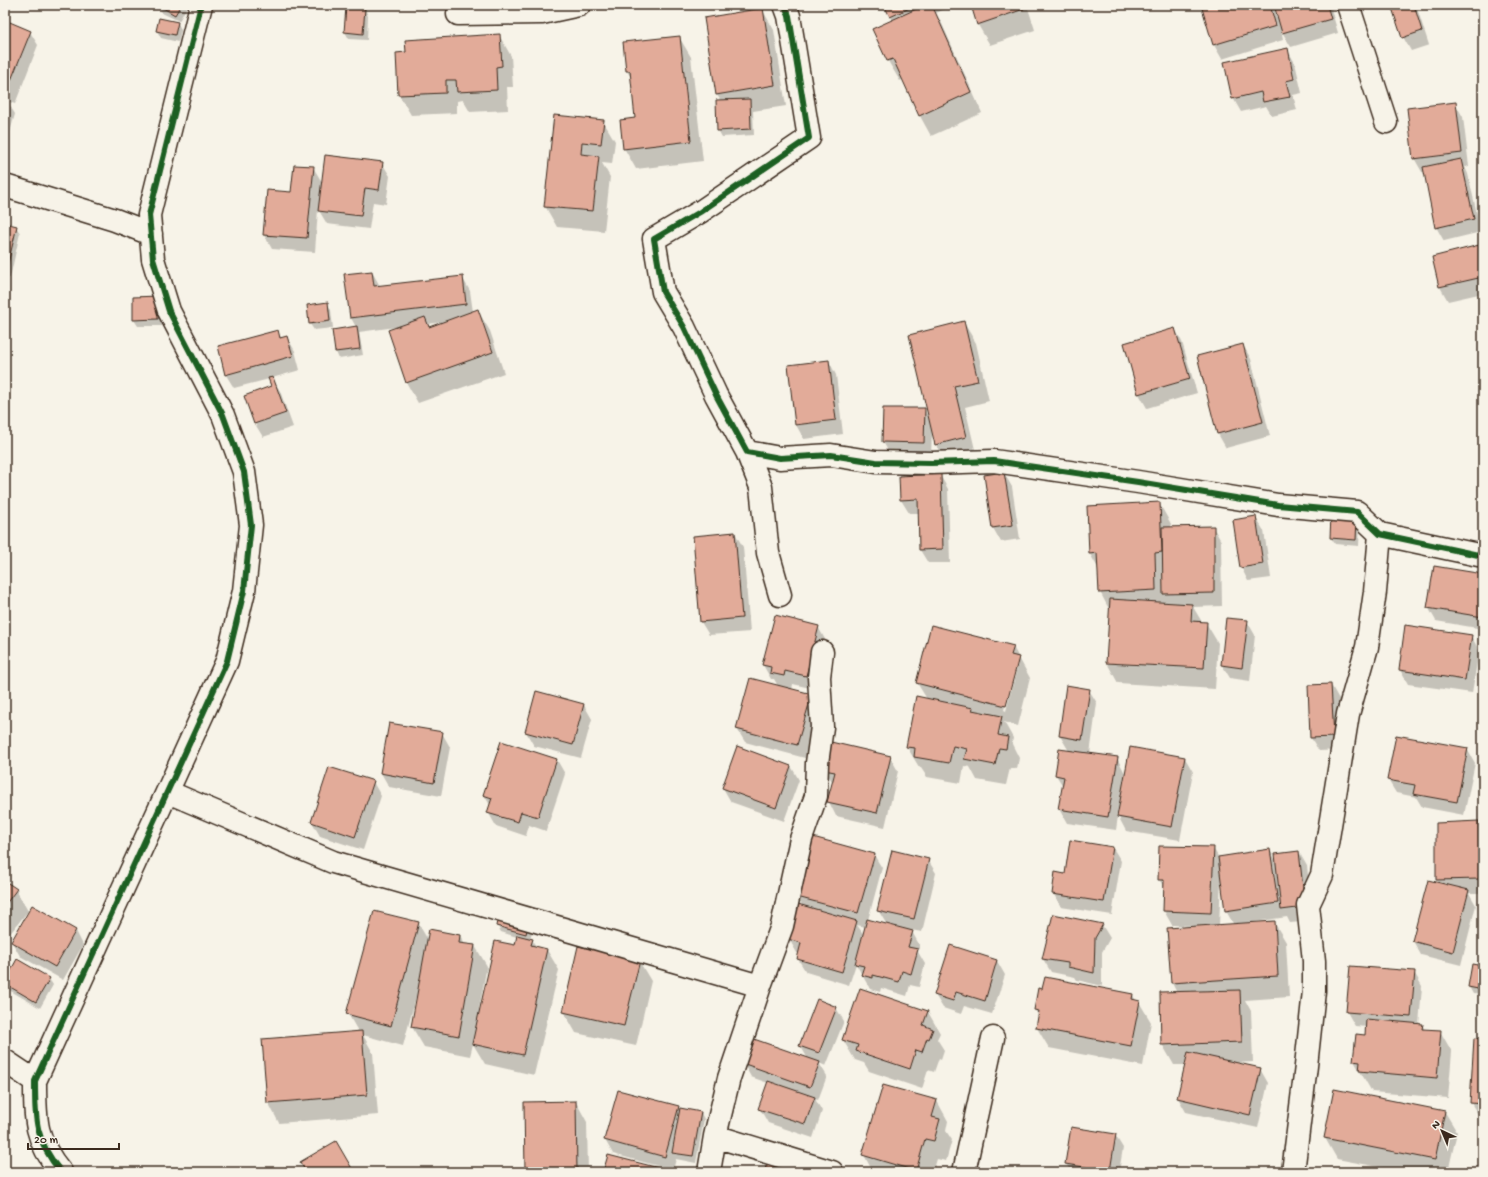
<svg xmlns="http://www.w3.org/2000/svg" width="1488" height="1177" viewBox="0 0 1488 1177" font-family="'Gochi Hand',sans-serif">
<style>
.shadow{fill:#0003;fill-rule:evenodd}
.building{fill:#e2ab99;stroke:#3b2a1e}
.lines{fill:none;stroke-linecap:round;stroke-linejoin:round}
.minor-casing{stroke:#3b2a1e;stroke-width:25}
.minor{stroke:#f7f3e8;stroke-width:22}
.cycleway-casing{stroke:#f7f3e8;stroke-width:8}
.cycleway{stroke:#1b5e20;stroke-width:6}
</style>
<rect width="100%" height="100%" fill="#f7f3e8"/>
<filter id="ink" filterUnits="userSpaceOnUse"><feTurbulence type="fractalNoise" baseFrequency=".025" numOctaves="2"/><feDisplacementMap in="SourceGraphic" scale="8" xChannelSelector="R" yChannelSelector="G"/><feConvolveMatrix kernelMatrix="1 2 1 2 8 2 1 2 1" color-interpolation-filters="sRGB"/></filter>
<g filter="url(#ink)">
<path class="shadow" d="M159,5H188L179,21L162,13Z
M885,5H943L945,9L936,13L942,24L982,113L931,136L920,116L903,79L900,81L888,61L874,29L893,21Z
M972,5H1027L1035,30L990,45L978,25Z
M1202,5H1273L1277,18H1279L1275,5H1330L1338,33L1291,47L1281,30L1283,40L1222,59L1214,45Z
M1392,5H1416L1429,45L1411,51L1403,37Z
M347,8L365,9L368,16L367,40L349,39L345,32Z
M762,9L774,30L786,106L753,111L754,135L722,137L718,130L721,101L717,95Z
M5,21L30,32L38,45L15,104L7,101L15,114L5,150Z
M178,23L181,30L178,42L161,38L157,31Z
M499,35L511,56L513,87H507L508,110L470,112L463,100L457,101V113L411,115L399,95L407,53Z
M679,37L691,57L703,161L636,169L624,148L636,119L632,79L627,71L625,43Z
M1287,49L1295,63L1302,93L1293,95L1297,110L1272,116L1266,106L1241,112L1233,98Z
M1455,103L1463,117L1469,166L1465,167L1468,174L1481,232L1444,241L1436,227L1425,172H1422L1414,158Z
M555,116L603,121L615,141L612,164L602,163L610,177L604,231L557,227L545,206Z
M382,163L390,176L386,204L373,202L369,229L327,224L318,209L315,252L272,249L264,235L292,193L313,167L323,184Z
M5,224L16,227L20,233L10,278L5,277Z
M1483,246V293L1448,301L1440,287L1433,257Z
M372,272L380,286L462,277L470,291L473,312L478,311L490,331L504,373L418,403L406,382L396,327L359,332L363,355L339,359L336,352L333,331L356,327L351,318L346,275ZM443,322L430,327L428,324Z
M327,303L331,310L333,328L314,330L310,324Z
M161,304L162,326H138L134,320Z
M964,323L976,343L989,401L965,407L977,458L948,465L936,444L932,431L931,456H891L883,442L924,409L929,418Z
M1175,329L1182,342L1197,393L1147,408L1139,394L1125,344Z
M277,331L282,339L287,337L295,351L300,370L272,378L280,391L293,427L263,437L255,424L245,397L272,387L269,379L234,388L226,375Z
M1243,345L1251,359L1270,436L1226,448L1218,434L1198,357Z
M829,361L836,375L843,434L804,439L796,425L790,366Z
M1004,473L1012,487L1020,539L1001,542L993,528L986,476Z
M940,475L948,489L950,563H928L920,550L919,513H909L901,500Z
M1159,503L1171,524V528L1213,527L1221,541L1222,606L1193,607L1202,622L1206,623L1218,643L1215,689L1118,683L1107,663L1110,611L1100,592L1098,568L1090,554Z
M1256,518L1264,531L1271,578L1248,581L1241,567Z
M1360,524L1359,546L1335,544L1331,538Z
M735,533L743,547L750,632L709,635L701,622Z
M1483,575V629L1436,621L1428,607Z
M1247,621L1255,635L1250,681L1230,678L1222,665Z
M818,627L826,641L814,689L793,684L792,690L819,709L805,758L745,742L737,729L778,686L774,679H771L763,665Z
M1471,636L1479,650L1472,693L1408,684L1400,670Z
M1013,647L1030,678L1018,726L1004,722L1013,738L1012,744L1019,758L1017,769L1010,768L1006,785L977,780L970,767L964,766L961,783L927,777L921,768L919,767L907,747L927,699L917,683ZM1016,664H1018L1006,711L1004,710Z
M1331,685L1339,699L1341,750L1319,751L1311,738Z
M1067,687L1089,690L1097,703L1090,754L1117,758L1126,775L1185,758L1193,772L1180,840L1126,831L1118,816L1116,830L1067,823L1059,809L1063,786L1056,775L1069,751L1060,736Z
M537,692L584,705L592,719L581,758L534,746L526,732Z
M442,733L450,747L441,796L389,787L381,773Z
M737,747L791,766L799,780L784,821L731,802L723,788Z
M1467,749L1475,763L1464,815L1422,807L1416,797L1396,793L1388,780Z
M890,757L898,771L885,827L836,816L829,802L833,783L825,770Z
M557,760L565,774L546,831L529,825L526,836L496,826L488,812L490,805L484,795Z
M373,782L381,796L363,850L320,836L312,822Z
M1478,822L1483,830V893H1469L1476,905L1461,965L1421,955L1413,941L1429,881L1439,884L1437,880V824Z
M1113,848L1121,861L1112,915L1061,907L1053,893L1066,875Z
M1213,848L1219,858L1270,850L1277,863L1299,852L1307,866L1313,921L1290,923L1287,917L1254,922V923L1274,922L1286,942L1289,997L1245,1000L1251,1011L1253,1062L1236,1063L1260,1069L1268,1083L1258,1128L1186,1112L1178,1098L1186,1065H1174L1162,1044L1177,993L1172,983L1168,929L1196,927V926L1172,925L1164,911L1165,889L1159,879ZM1221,878H1222L1226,911L1234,925L1219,926Z
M874,855L882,868L868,920L887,925L878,910L928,860L936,873L922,932L911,930L920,946L918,952L925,964L919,987L910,985L907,996L881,988L880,992L870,989L856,964L849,985L806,972L798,959L799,953H797L789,939L803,907L798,897ZM857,925L866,927L864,935Z
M5,882L16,890L28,911L5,940Z
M33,906L76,931L83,945L63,980L20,956L12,942Z
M418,923L428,940L460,935L465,945L475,946L487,966L479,1009H481L516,947L517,937L501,932L497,925L533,928L530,939L532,940L537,948L547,950L559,970L534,1075L485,1064L473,1044L470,1056L424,1047L412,1027L417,997H416L403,1046L363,1035L373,1053L378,1115L279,1123L268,1102L359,1033L348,1014Z
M1102,925L1110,938L1102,952V986L1077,980L1075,977L1051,972L1043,959Z
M639,961L651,981L636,1046L576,1033L564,1012Z
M997,961L1005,975L992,1014L964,1006L961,1014L943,1008L935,995Z
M1483,967V995L1473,994L1469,987Z
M1414,972L1422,986L1419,1025H1422L1425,1030L1440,1031L1452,1052L1448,1098L1372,1092L1354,1061L1366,1036L1367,1027L1355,1026L1347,1012Z
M1045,978L1133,995L1136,1001L1139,1002L1151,1022L1143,1066L1049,1048L1037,1028L1039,1017L1035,1010L1043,990Z
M49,979L53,985L40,1008L9,990L5,983Z
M861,990L928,1012L940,1033L937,1039L944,1050L941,1059L939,1058L934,1072L928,1070L922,1089L869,1071L864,1063L855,1060L843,1040Z
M836,1008L844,1021L826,1066L819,1063L827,1076L818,1100L815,1099L822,1111L813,1138L768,1123L760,1109L768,1083L751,1077L743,1063L808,1059L800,1045Z
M1483,1040V1117L1479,1116L1471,1103Z
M937,1101L948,1121L946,1131L952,1140L946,1161L937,1159L933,1172H873L864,1155Z
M576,1102L587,1122L588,1172H526Z
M678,1107L681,1111L701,1113L704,1119L696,1163L676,1159L673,1170L613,1154L605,1140Z
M1445,1112L1457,1132L1448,1172H1405L1337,1159L1325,1138Z
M1072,1128L1115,1135L1123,1148L1119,1172H1071L1066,1164Z"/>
<path class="building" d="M158,5H181L175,15Z
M884,5H916L890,17Z
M925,5H932L971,92L919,116L893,59L887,61L872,29Z
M971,5H1023L1024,9L977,25Z
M1201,5H1270L1276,26L1213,45Z
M1274,5H1327L1331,19L1282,33Z
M1391,5H1414L1422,31L1402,38Z
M346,7L365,8L363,34L344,32Z
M763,8L775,85L716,95L704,18Z
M159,18L178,22L175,35L156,31Z
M5,20L31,31L7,90H5Z
M500,34L502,66L496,67L497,90L457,92L456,80H446V93L398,95L396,53L406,52L405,40Z
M680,36L691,141L623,149L620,120L635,118L630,71H626L623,42Z
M1288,48L1294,79L1286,81L1290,97L1263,102L1261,92L1232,99L1224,62Z
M750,99L751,129L717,131L716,100Z
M1456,102L1462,153L1413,159L1407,108Z
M554,115L604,120L601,144L582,142L581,154L599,156L593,211L544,207Z
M325,155L383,162L379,190L365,188L361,216L318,211Z
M1461,159L1474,219L1435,228L1423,167Z
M294,165L314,166L307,238L263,235L267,190L291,192Z
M5,223L17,226L6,272H5Z
M1483,244V277L1439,287L1432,257Z
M372,271L374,286L463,276L466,304L350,318L344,274Z
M158,296V319L133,320V297Z
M328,302L330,321L309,324L307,305Z
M478,309L493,352L406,383L388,330L425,317L429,327Z
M964,321L978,381L954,386L966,437L935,445L909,335Z
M357,326L360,349L335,352L332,330Z
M1175,328L1190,379L1138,394L1124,343Z
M278,330L280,338L287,336L293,356L225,375L218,346Z
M1243,344L1263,422L1217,434L1197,356Z
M829,360L836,420L795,425L788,365Z
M273,377L286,413L254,424L244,396L271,386L268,378Z
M883,408H925L924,443L882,442Z
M1004,472L1013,525L992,528L984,475Z
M941,474L943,549L919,550L918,499L900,500L899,476Z
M1160,502L1162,552L1155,553L1156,590L1099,593L1097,553L1089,554L1087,506Z
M1331,515L1357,517L1356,540L1330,538Z
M1256,516L1263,564L1240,568L1233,520Z
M1214,526V593L1163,594L1162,527Z
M735,532L742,618L700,622L693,536Z
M1434,566L1483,574V617L1427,608Z
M1110,599L1192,604L1191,621L1207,622L1204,668L1106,663Z
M775,615L819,626L806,676L785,671L784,676L770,673L771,667L762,665Z
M1226,618L1248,620L1242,668L1221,665Z
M931,625L1014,646L1011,655L1019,657L1006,706L916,683Z
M1405,625L1472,635L1465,680L1399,670Z
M750,678L812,694L797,745L736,729Z
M1331,684L1334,737L1310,738L1308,685Z
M1066,685L1090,689L1082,740L1059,736Z
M536,691L584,704L573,745L525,732Z
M916,696L973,708L972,710L1002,716L998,735L1008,737L1006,749L999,748L995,765L964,759L967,749L953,746L949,763L914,757L915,748L906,747Z
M389,723L443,732L434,783L380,773Z
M1396,735L1468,748L1457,802L1413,794L1415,785L1387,780Z
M501,741L557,759L538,817L521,812L518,822L487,813L492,798L483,795Z
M831,742L891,756L877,813L827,802L835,772L824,770Z
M737,746L791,766L776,808L722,788Z
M1130,747L1185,757L1172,827L1117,817Z
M1059,749L1118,757L1108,817L1058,809L1064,777L1055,775Z
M329,767L374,781L355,837L311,822Z
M1479,821L1480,879L1436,880V823Z
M813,837L875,854L858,913L797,897Z
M1070,840L1113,847L1104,902L1052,894L1055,872L1065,874Z
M1159,846L1214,847L1211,913L1163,911L1164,880H1158Z
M1270,849L1278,903L1225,911L1218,857Z
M892,850L929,859L914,919L877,911Z
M1299,851L1305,907L1281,910L1275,854Z
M1428,880L1469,890L1453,952L1412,941Z
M5,881L17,889L5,905Z
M798,904L857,921L842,972L797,959L801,943L788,939Z
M32,905L76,930L55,967L11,942Z
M374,911L419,922L391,1026L346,1014Z
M499,911L529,920L526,934L496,926Z
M1053,914L1103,924L1095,938L1094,973L1068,967V963L1042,959Z
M867,919L913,931L908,947L918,949L911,974L902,971L899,982L873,975V978L861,975L864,966L855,964Z
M1275,921L1278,976L1171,983L1167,928Z
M429,929L460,935L459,943L475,945L459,1036L411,1027Z
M517,935L533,939L531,945L547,949L523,1055L472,1044L495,941L515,945Z
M950,945L997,960L985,1001L956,992L953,1001L934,995Z
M578,946L640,960L624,1026L563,1012Z
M17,959L50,978L36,1002L5,984V981Z
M1472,964L1483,966V990L1468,987Z
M1350,966L1415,971L1411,1017L1346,1012Z
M1045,977L1133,994L1132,999L1140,1001L1131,1046L1036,1028L1039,1011L1034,1010L1038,988L1042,989Z
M860,988L928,1011L923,1025L933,1029L929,1039L927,1038L922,1052L916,1050L910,1069L856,1051L858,1045L842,1040Z
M1240,990L1242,1042L1161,1045L1160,992Z
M817,999L837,1007L819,1053L799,1046Z
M1366,1019L1423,1024L1422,1029L1441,1030L1437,1078L1359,1071L1360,1062L1353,1061L1356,1034L1365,1035Z
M362,1031L367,1095L267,1103L262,1039Z
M751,1038L820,1062L810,1087L742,1063Z
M1474,1038L1483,1039V1104L1470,1103Z
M1188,1052L1261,1068L1250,1115L1177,1098Z
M768,1081L815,1097L805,1124L758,1109Z
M883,1085L937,1100L932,1117L940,1119L934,1141L925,1139L916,1171L862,1155Z
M1334,1089L1445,1111L1435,1160L1324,1138Z
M618,1090L679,1106L665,1157L604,1140Z
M576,1101L577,1172H525L524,1102Z
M680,1108L701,1112L693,1156L672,1153Z
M1071,1127L1116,1134L1110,1171L1065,1164Z
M336,1141L354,1172H306L300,1162Z
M608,1155L663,1169L662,1172H603Z
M768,1161L795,1172H764Z"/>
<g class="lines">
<defs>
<path id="minor" d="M785,5L789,16L809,138L700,212L654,239L663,292L684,327L716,395L747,452L780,458L831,455L876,462L931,463L994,461L1138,482L1278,505L1357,512L1380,534L1483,556
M1348,5L1386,122
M458,14L542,13L579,5
M5,186L115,220L151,234
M747,452L761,487L768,553L780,595
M168,792L333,862L760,986
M5,1061L35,1081
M715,1136L832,1172
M61,1172C35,1141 35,1120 35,1081L227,661L244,591L251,525L244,472L223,415L169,311L153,259L149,215L201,5
M709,1172L715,1136L729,1078L760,986L782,926L801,839L816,796L817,763L822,727L819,677L822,652
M964,1172L993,1038
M1293,1172L1306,1066L1314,991V961L1308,905L1322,875L1348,714L1367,647L1375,592L1380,534"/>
</defs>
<use href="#minor" class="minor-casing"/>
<use href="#minor" class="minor"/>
<defs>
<path id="cycleway" d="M785,5L789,16L809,138L700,212L654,239L663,292L684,327L716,395L747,452L780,458L831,455L876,462L931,463L994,461L1138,482L1278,505L1357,512L1380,534L1483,556
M61,1172C35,1141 35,1120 35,1081L227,661L244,591L251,525L244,472L223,415L169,311L153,259L149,215L201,5"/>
</defs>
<use href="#cycleway" class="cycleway-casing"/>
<use href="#cycleway" class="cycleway"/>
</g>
</g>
<rect width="1488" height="1177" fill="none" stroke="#f7f3e8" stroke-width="20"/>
<rect x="10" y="10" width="1468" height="1157" fill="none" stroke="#3b2a1e" stroke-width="1.5" filter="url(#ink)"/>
<g transform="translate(1442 1131) rotate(316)" stroke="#f7f3e8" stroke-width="3" paint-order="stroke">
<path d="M0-3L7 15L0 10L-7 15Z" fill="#3b2a1e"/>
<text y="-6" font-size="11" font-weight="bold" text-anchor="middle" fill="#3b2a1e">N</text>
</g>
<path d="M28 1143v6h91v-6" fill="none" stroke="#3b2a1e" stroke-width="2"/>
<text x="34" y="1143" font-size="12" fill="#3b2a1e" stroke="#f7f3e8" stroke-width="3" paint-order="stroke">20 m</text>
</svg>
